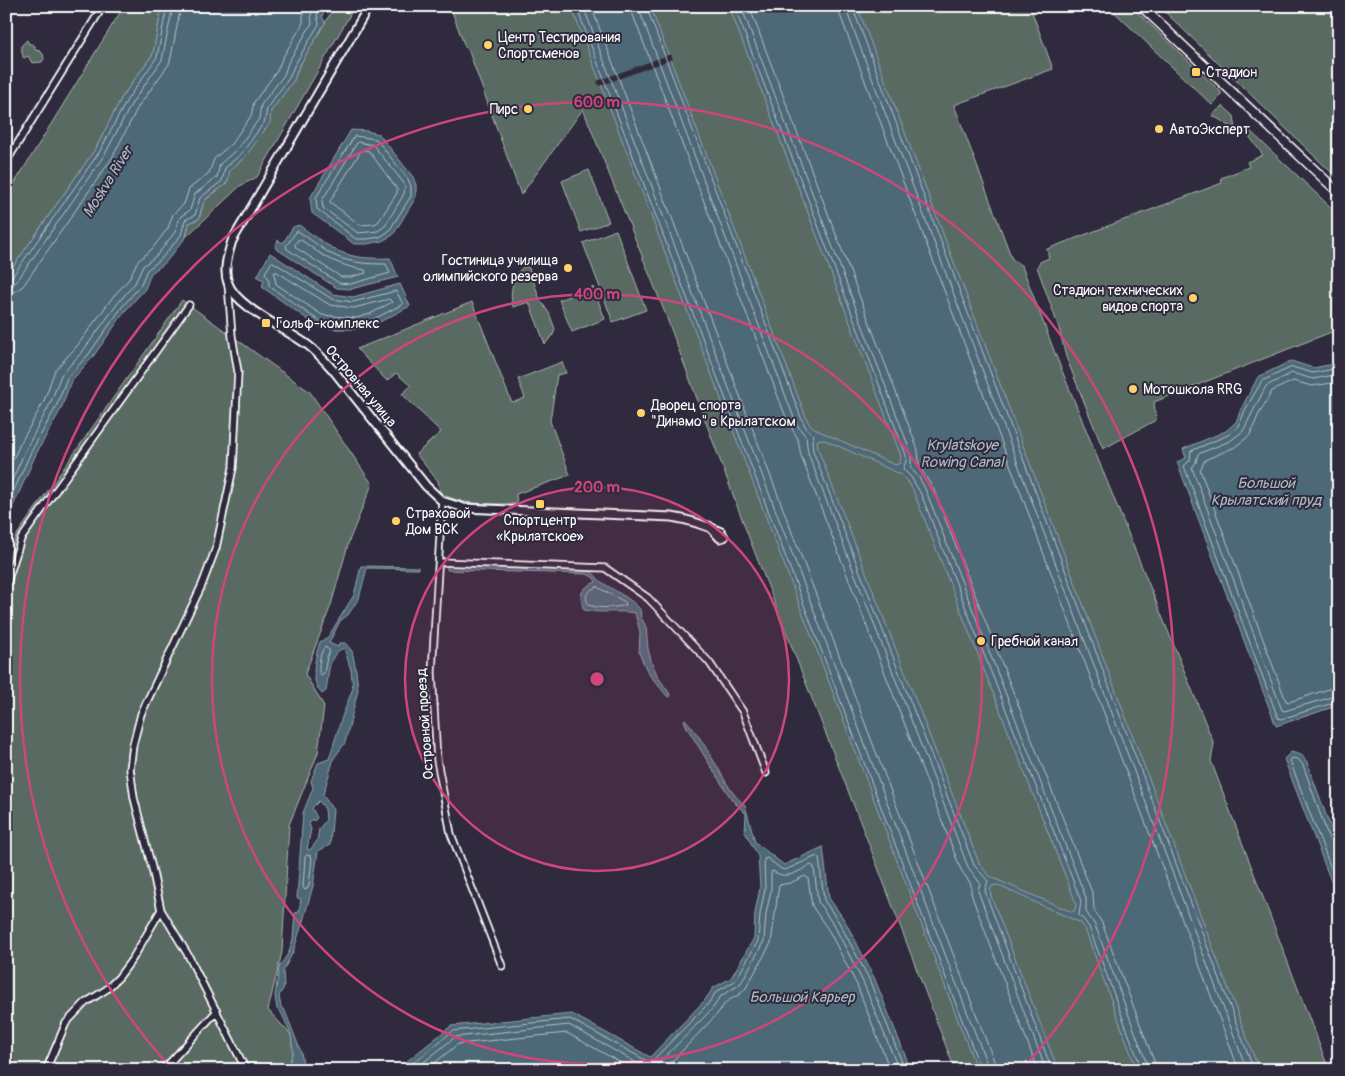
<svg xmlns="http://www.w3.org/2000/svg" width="1345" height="1076" viewBox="0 0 1345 1076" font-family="Pangolin,sans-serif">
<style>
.green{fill:#586a62;stroke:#acb4b0}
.water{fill:#4e6777;stroke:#95a4ad;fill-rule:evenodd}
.pier{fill:#2f2a3d}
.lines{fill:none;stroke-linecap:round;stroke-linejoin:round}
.shore{stroke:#b8c2c9;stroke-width:1}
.minor-casing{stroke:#fff;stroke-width:9}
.tertiary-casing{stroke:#fff;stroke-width:11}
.secondary-casing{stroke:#fff;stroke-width:11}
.minor{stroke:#2f2a3d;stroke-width:5.5}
.tertiary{stroke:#2f2a3d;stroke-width:7}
.secondary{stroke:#2f2a3d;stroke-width:8}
.ring{fill:none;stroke:#ce467c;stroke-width:2.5}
.poi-dot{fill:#ffd166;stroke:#2f2a3d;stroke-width:2}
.labels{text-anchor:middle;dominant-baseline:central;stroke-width:4;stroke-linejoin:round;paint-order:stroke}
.poi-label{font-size:14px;fill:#fff;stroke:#2f2a3d;text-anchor:start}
.street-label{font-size:14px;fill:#fff;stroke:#2f2a3d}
.water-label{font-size:15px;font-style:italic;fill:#afbbc2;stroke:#2f2a3d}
.centre{fill:#ce467c;stroke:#2f2a3d;stroke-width:2.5}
.ring-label{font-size:15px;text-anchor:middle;font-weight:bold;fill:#ce467c;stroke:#2f2a3d;stroke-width:4;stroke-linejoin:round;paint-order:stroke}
</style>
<rect width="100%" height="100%" fill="#2f2a3d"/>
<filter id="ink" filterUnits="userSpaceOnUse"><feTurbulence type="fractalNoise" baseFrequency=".02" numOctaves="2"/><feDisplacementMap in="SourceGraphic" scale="10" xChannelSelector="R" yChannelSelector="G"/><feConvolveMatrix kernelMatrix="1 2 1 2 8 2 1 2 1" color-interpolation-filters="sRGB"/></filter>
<g filter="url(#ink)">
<path class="green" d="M124,6H162L153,54L122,97L96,148L6,277V197Z
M335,6H355L257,177L240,186L186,237L189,223L199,219L204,201L226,184L229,171L245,157L271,111L294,80L298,68Z
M450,6H1044L1032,12L1053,69L954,105L1012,259L1022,266L1056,356L1214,744L1211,761L1329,1070H955L872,852L748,535L665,313L583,109L521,195L468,49L465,47Z
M1108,6H1131L1221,92V95L1212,105Z
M1159,6H1339V179L1334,175Z
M27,40L29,44H32L35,46V50L40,51L43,54L44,59L42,62L32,63L28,56L24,58L23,57L21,46Z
M1223,106L1234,116L1236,130L1212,115Z
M1248,129L1339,215V329L1154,402L1156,420L1103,449L1066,357L1059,328L1037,267L1040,262L1049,258L1047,249L1222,183L1221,178L1249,167L1247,162L1263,155L1246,132Z
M589,170L609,222L581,232L562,181Z
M616,230L646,310L613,322L583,243Z
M525,266L529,268L540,300L549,313L555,329L553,335L545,344L529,302L513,307C509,295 512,273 525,266Z
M593,287L605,319L572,332L559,300Z
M182,300L310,392L372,484L349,541L331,605L305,674L324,706L318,753L289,825L282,952L268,1010L291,1035L293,1052L287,1070H6V566L16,536Z
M472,302L511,401L514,402L525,398L518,379L562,362L566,373L557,375L550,421L570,475L516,494L517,504C491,503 462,507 440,492L438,481L416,454L441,432L402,394L411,386L396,373L387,381L357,349Z"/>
<path class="water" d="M162,6H327L322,16L325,23L298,68L294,80L271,111L270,123L245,157L229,171C231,188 214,189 205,200C202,205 200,214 199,219L189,223L186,237L165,263L151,273L145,289L126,310L92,358L71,381L61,409L36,454L14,504L6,518V277L96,148L122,97L153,54Z
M571,6H650L807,420L810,425L819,431L895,465L900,463L901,456L729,6H857L1259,1070H1137L1085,929L1081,923L997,885L992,886L990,890L991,896L1058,1070H977ZM819,439L825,440L900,474L907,480L913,490L1076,903L1075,910L1072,912L995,879L988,875L979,863L818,449L817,441Z
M351,130L367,131L379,134L413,177L416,185V197L393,235L382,241L367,244H354L312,213L310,198Z
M299,225C335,251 344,260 390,258L398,277L351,289L337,288L275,248L278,240L283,243L293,227Z
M270,253L333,294L353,297L400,284L410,306L374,325L357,329H336L317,326L262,287L264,280L257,277Z
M1291,361L1313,368L1339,363V705L1276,726L1177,462L1186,458L1183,449L1226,431L1236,422L1241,409L1258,377Z
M361,566L418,567V569L367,568L359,598L348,615L340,621L329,643L338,647L339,643H345L352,651L356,670L358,690L345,743L334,758L323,795L333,810L330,845L318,851L313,886L303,921L293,952L283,971L284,987L279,996L281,1007L285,1011L301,1052L304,1070H287L293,1052L291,1035L282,1014L277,1009L275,996L279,968L289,952L293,939L295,913L299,912L301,899L297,898L303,813L313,788L311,781L318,763L329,759L342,717L353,688L351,670L344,648C327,654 329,676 326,691L322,694C309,680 315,658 320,642L328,637L354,595ZM319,801L325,809L326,820L319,829L317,841L310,850L307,849L311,829L309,824L312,819L314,821L317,818L312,808Z
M447,566L588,570C598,575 596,579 603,583C616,592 629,597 640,609L641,617L646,627L648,649L652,663L658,677L670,694V697L667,696L648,673L639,653L640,632L635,613C618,610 601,614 584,610C578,594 581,588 596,582L594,578L587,574L447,570Z
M685,719C698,733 708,751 718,768C726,782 732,795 745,805L755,842L784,865L823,847L829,898L845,921L874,977L911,1070H396L451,1026L572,1014L650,1057L705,1000L713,988L731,978L754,938L755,913L760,888L758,856L745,832L746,814L732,800L723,786L687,728L684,720Z
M1291,752L1302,755L1307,762L1334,837H1339V902L1284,759Z"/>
<path class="pier" d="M671,54L673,59L599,86L597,81Z"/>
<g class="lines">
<path class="shore" d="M576,6L981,1070
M583,6L987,1064L988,1070
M591,6L994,1061L995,1070
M632,6L633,15L787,420L798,439L801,456L961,870L971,884V893L974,902L1038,1070
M640,6V12L794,418L798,426L806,437L808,453L968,867L980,883L978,891L981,899L1046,1070
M646,6L800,415L806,428L814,435L812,441L813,451L974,865L988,881L985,890L987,897L1052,1070
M734,6L906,455V461L903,469L911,477L921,494L1081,901L1079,915L1084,920L1089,927L1142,1070
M741,6L911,453V468L920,479L926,491L1086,898V912L1095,925L1147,1064L1148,1070
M749,6L918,450L919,466L933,488L1093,895L1094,910L1102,923L1154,1061L1156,1070
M838,6L840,15L1239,1070
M846,6L847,12L1247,1070
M852,6L1254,1070
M355,136L376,139L408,179L411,186V196L389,231L380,237L367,239H356L317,209L316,198Z
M358,142L373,145L403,182L405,187L404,194L385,226L378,231L358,233L323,208L322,201Z
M362,150L369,151L397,189V193L379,221L375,224L360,225L330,202Z
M298,231C309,238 319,247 331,254C348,263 367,264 386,264L390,273L351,284L339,283L287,249L286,246L296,232Z
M298,240H301C324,257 336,265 365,270L366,273L351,277H341L296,248L295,245Z
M273,262L332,299L353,302L396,291L403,304L372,320L356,324H336L319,321L269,286V279L265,273L271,263Z
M275,272H277L330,305L354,308L389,299L392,302L370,314L356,318L322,315L276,284L274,274Z
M6,279L12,277L100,151L127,100L157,57L167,6
M6,286L13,285L17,281L105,154L132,103L162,60L173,6
M6,293L16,291L23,286L112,158L138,107L169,64L171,57L181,6
M1339,368L1313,373L1292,367L1262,381L1245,410L1239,426L1228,435L1191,451L1190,460L1184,466L1278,718L1281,719L1339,701
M1339,374L1313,379L1292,373L1266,386L1243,431L1230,441L1198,454L1196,462L1192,468L1282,710L1284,711L1339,695
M1339,382L1312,386L1293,381L1272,391L1258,416L1250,435L1235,447L1205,460L1200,470L1286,701L1289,702L1332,688L1339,687
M6,475L19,446L44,401L55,370L77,346L112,298L129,279L137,262L152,249L168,228L173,214L184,204L189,189L209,173L214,159L231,144L251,116L254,102L277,71L282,59L303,23V14L305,6
M6,494L26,449L50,404L61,375L83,351L118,303L135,283L143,266L157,255L175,232L180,217L190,210L195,194L217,177L220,164L237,149L259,119L261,105L284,75L288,63L312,23L311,15L314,6
M6,508L31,452L56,407L67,378L88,355L122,307L140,286L147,270L161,259L181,235L185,220L195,215L200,198L222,181L225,168L242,153L265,121L267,108L289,78L294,66L319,24L317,15L321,6
M597,587L625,602L626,605C615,608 600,609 589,605C583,596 588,590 597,587Z
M325,647L330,651L327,657L324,673L321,675L319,673C319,664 319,654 325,647Z
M1339,842H1333L1329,839L1303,765L1298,759L1292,758L1290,761L1339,889
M307,855L311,856L312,858L309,885L307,889L305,890L303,887L305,857Z
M404,1070L453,1031L570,1019L647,1061H652L708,1004L716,992L735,981L758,941L760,914L765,889L764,859L767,858L781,869L785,870L817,856L819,858L824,900L840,924L869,979L905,1070
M414,1070L455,1037L569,1025L644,1067L649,1068L655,1067L713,1008L721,996L736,987L741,983L764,941L766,914L771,890V872L773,871C787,881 798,871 811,865L814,867L818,902L835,927L863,982L899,1070
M426,1070L458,1044L567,1033L634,1070
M664,1070L718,1013L726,1002L740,994L746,988L771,943L779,885L790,883L805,876L808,878L812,906L829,931L857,985L890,1070"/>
<defs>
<path id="minor" d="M6,162L103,6
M228,284L232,336L238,372L233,468L216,548L202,585L141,714L133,745L130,769L134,798L152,868L161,910L188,955L246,1070
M442,501L432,672L437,760L451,834L502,966
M439,562L605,568L648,598L709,662L743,712L766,773
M6,586L21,539L189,305
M46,1070L66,1023L85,1003L107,989L119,977L133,958L161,910
M163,1070L217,1011"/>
<path id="tertiary" d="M369,6L232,241C228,254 223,270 228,283C236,307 288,330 309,346C319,354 326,362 334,371L426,486L442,501L464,508L672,517C690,520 705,525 721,532L724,537L720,538L709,526"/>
<path id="secondary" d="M1141,6L1339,193"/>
</defs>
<use href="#minor" class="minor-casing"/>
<use href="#tertiary" class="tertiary-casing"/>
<use href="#secondary" class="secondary-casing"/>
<use href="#minor" class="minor"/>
<use href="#tertiary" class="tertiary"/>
<use href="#secondary" class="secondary"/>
</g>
</g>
<circle cx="597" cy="679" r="192" fill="#ce467c" fill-opacity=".12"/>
<g class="ring">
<circle cx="597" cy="679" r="192"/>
<circle cx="597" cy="679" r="385"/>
<path d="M172 1069A577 577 0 1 1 1022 1069"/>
</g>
<g class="poi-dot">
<circle cx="488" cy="45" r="5"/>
<rect x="1191" y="67" width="10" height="10" rx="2.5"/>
<circle cx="528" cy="109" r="5"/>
<circle cx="1159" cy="129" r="5"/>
<circle cx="568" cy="268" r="5"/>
<circle cx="1193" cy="298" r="5"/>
<rect x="261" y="318" width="10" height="10" rx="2.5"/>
<circle cx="1133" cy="389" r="5"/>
<circle cx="641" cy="413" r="5"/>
<rect x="535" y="499" width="10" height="10" rx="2.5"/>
<circle cx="396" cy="521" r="5"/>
<circle cx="981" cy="641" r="5"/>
</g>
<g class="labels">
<g class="poi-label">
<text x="498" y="37">Центр Тестирования<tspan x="498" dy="16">Спортсменов</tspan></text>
<text x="1206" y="72">Стадион</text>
<text x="518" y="109" text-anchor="end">Пирс</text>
<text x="1169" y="129">АвтоЭксперт</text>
<text x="558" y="260" text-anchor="end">Гостиница училища<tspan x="558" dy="16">олимпийского резерва</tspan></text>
<text x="1183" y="290" text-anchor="end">Стадион технических<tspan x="1183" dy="16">видов спорта</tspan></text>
<text x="276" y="323">Гольф-комплекс</text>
<text x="1143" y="389">Мотошкола RRG</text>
<text x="651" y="405">Дворец спорта<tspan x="651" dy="16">"Динамо" в Крылатском</tspan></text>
<text x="406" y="513">Страховой<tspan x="406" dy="16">Дом ВСК</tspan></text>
<text x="540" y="520" text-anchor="middle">Спортцентр<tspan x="540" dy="16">«Крылатское»</tspan></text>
<text x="991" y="641">Гребной канал</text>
</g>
<g class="street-label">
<text transform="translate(361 386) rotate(50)">Островная улица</text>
<text transform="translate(425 724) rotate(-94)">Островной проезд</text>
</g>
<g class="water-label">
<text transform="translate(108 182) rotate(-58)">Moskva River</text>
<text x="962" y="445">Krylatskoye<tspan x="962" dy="17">Rowing Canal</tspan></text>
<text x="1266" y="483">Большой<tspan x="1266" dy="17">Крылатский пруд</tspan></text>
<text x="802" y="997">Большой Карьер</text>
</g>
</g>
<circle cx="597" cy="679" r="8" class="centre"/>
<g class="ring-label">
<text x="597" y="107">600 m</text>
<text x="597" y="299">400 m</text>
<text x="597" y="492">200 m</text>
</g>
<rect width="1345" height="1076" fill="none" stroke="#2f2a3d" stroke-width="25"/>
<rect x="12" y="12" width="1320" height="1051" fill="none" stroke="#fff" stroke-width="2" filter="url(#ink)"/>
</svg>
